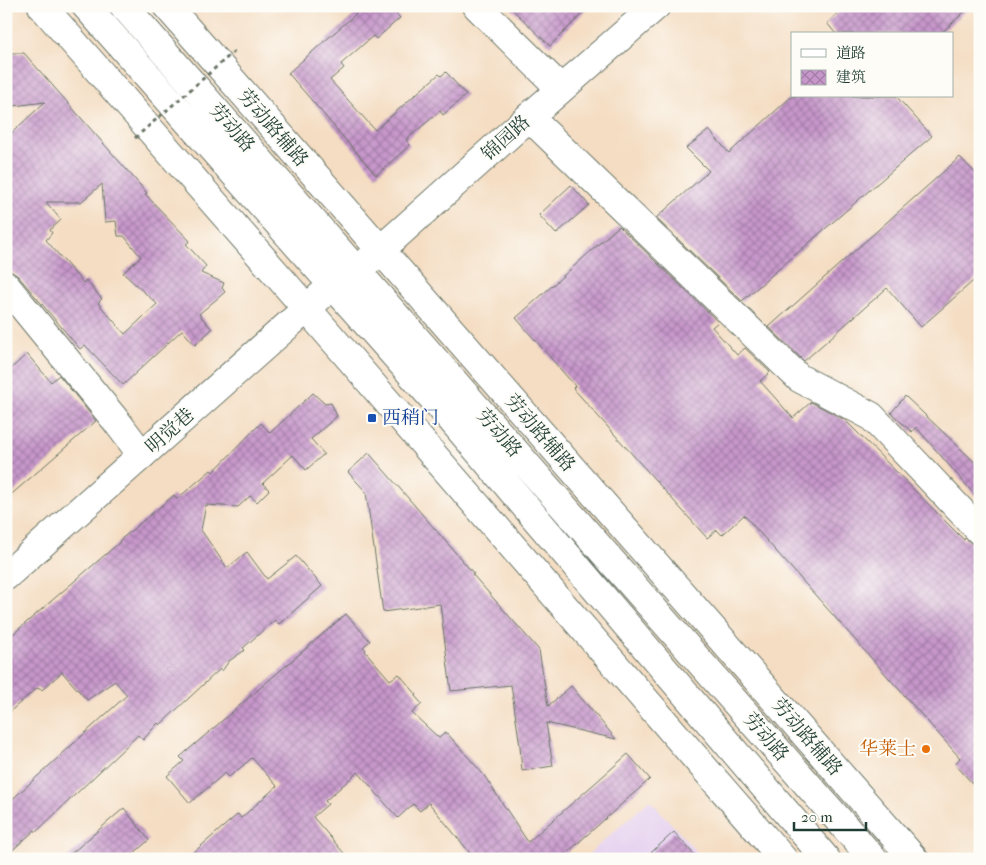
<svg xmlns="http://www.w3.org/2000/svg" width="986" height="865" viewBox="0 0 986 865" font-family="'IM FELL French Canon','Noto Serif SC',serif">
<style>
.built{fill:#e6d2f0}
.building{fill:url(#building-cross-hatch);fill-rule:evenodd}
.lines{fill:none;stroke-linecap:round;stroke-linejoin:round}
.minor-casing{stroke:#6a7566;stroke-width:30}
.tertiary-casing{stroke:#6a7566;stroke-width:30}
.secondary-casing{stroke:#6a7566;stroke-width:30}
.minor{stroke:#fff;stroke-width:28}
.tertiary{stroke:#fff;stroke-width:28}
.secondary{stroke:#fff;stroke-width:28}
.path-bridge{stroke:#6a7566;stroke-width:3;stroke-dasharray:4 4;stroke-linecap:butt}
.transit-dot{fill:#1a4fb4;stroke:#fdfcf7;stroke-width:2}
.food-dot{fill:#e8710a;stroke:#fdfcf7;stroke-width:2}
.labels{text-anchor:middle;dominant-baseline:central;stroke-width:4;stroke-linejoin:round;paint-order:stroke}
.street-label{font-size:19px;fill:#1f3d34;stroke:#fdfcf7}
.transit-label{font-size:19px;fill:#164399;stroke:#fdfcf7;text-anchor:start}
.food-label{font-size:19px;fill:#c56008;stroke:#fdfcf7;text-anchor:end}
</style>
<defs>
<pattern id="building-cross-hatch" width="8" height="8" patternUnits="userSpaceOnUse" patternTransform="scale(1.25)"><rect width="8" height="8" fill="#c797cb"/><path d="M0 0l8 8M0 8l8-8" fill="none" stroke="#a17ca6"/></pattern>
</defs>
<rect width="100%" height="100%" fill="#fdfcf7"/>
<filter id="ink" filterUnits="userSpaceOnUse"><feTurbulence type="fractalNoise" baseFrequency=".02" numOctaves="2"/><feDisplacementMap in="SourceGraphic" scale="10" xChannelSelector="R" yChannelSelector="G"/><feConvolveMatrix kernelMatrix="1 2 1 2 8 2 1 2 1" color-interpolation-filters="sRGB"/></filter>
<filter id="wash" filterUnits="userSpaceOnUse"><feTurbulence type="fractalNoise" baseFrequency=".0096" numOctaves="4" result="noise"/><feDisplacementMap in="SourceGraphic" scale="20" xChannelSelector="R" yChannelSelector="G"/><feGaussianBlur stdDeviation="1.12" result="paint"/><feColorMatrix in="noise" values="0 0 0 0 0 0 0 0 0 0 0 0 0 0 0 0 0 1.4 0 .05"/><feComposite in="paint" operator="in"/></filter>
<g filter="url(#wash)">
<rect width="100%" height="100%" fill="#f4ddc2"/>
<path class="built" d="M650,800L703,859H583Z"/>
<g id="blocks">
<path class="building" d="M365,6H389L400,18L376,39L373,36L341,64L344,68L330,80L375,130L439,74L441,76L446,72L466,95L443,115L440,111L406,140L410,145L376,175L288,73Z
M509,6H590L550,46Z
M845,6H971L940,34H836L827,23Z
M6,53H24L147,193L145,194L190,241L186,244L206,266L201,273L224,283L222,288L225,292L199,314L212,329L210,331L195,345L182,330L123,385L85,345L80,349L18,276L12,272L6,270V138L45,102L6,107ZM102,184L105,222L116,221L118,236H124L141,257L123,273L157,304L125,334L98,303L102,299L86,280L83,283L46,240L52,233L50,230L61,220L46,202H81Z
M792,96H896L932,136L742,301L656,218L709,171L686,148L709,130L729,153Z
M960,157L980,178V275L921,327L887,288L804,361L769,327Z
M571,185L589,205L556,234L539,215Z
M619,226L718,322L712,327L737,355L745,348L770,372L760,381L793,418L811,402L845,420L964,540L965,538L975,546H980V792L955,764L960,758L744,515L722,535L717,530L707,538L573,388L575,386L516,318Z
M27,354L51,382L59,375L96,421L6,499V373Z
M313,393L325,404L331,403L337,416L311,439L324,454L306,470L293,455L263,483L269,490L257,502L250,496L238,507L206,505L201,530L227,568L247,552L267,579L296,556L322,586L279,624L275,620L243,648L245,650L229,661L222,671L220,669L160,725L158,723L143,740L138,735L36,832L35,830L6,856V805L127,695L115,681L87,700L62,672L42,690L37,688L6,715V640L120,542L119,541L174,495L177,499L211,470L213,472L261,423L270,433Z
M905,396L980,467V501L916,427L912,432L891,413Z
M369,453L474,574H472L539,650L548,706L571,686L616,739L546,723L553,766L522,771L520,746L511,685L451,691L440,604L383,612L366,492L348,472Z
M346,614L370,641L363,647L366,650L365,651L390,680L399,674L417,695L415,696L422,704L412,713L439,738L446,732L483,774L528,842L628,754L650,779L560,859H475L429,803L420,811L413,804L398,818L358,772L325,801L328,804L313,817L349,859H186L238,814L241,818L277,786L252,758L229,777L225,773L190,803L167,776L184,761L180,757Z
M124,808L149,840L127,859H65Z
M674,832L698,859H644Z"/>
</g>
</g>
<g filter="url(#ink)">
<use href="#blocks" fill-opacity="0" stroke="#6a7566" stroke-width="1"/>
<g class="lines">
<defs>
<path id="minor" d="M529,117L799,378L871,416L980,531
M6,286L117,422L142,455"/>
<path id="tertiary" d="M42,6L307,309L783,859
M167,6L914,859
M477,6L561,89
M367,262L529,117L656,6
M6,576L333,285"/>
<path id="secondary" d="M86,6L445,412L826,859
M124,6L873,859"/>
</defs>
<use href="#minor" class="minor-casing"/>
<use href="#tertiary" class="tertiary-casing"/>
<use href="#secondary" class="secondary-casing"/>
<use href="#minor" class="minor"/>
<use href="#tertiary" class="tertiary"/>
<use href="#secondary" class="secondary"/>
<path class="path-bridge" d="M135,138L237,49"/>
</g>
</g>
<rect class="transit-dot" x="367" y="413" width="10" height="10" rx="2.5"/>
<circle class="food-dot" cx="926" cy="749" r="5"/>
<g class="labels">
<g class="street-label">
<text transform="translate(232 128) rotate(49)">劳动路</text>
<text transform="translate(273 128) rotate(49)">劳动路辅路</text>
<text transform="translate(506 138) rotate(-42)">锦园路</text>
<text transform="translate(170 431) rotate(-42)">明觉巷</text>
<text transform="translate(499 433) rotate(49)">劳动路</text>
<text transform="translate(540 433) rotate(49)">劳动路辅路</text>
<text transform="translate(766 737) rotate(49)">劳动路</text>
<text transform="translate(807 737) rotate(49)">劳动路辅路</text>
</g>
<g class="transit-label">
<text x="382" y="418">西稍门</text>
</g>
<g class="food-label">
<text x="916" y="749">华莱士</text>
</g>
</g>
<rect width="986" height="865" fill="none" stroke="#fdfcf7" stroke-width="25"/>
<rect x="791" y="32" width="162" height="65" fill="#fdfcf7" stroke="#a4b0a9"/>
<rect x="801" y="49" width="25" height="8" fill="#ffffff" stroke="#a4b0a9"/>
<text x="836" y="58" font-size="15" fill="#1f3d34">道路</text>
<rect x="801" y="70" width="25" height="15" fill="url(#building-cross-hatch)" stroke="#a4b0a9"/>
<text x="836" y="82" font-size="15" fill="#1f3d34">建筑</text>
<path d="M794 822v8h72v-8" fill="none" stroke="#1f3d34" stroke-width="2.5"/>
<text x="801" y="822" font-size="15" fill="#1f3d34" stroke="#fdfcf7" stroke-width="4" paint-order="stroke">20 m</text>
</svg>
